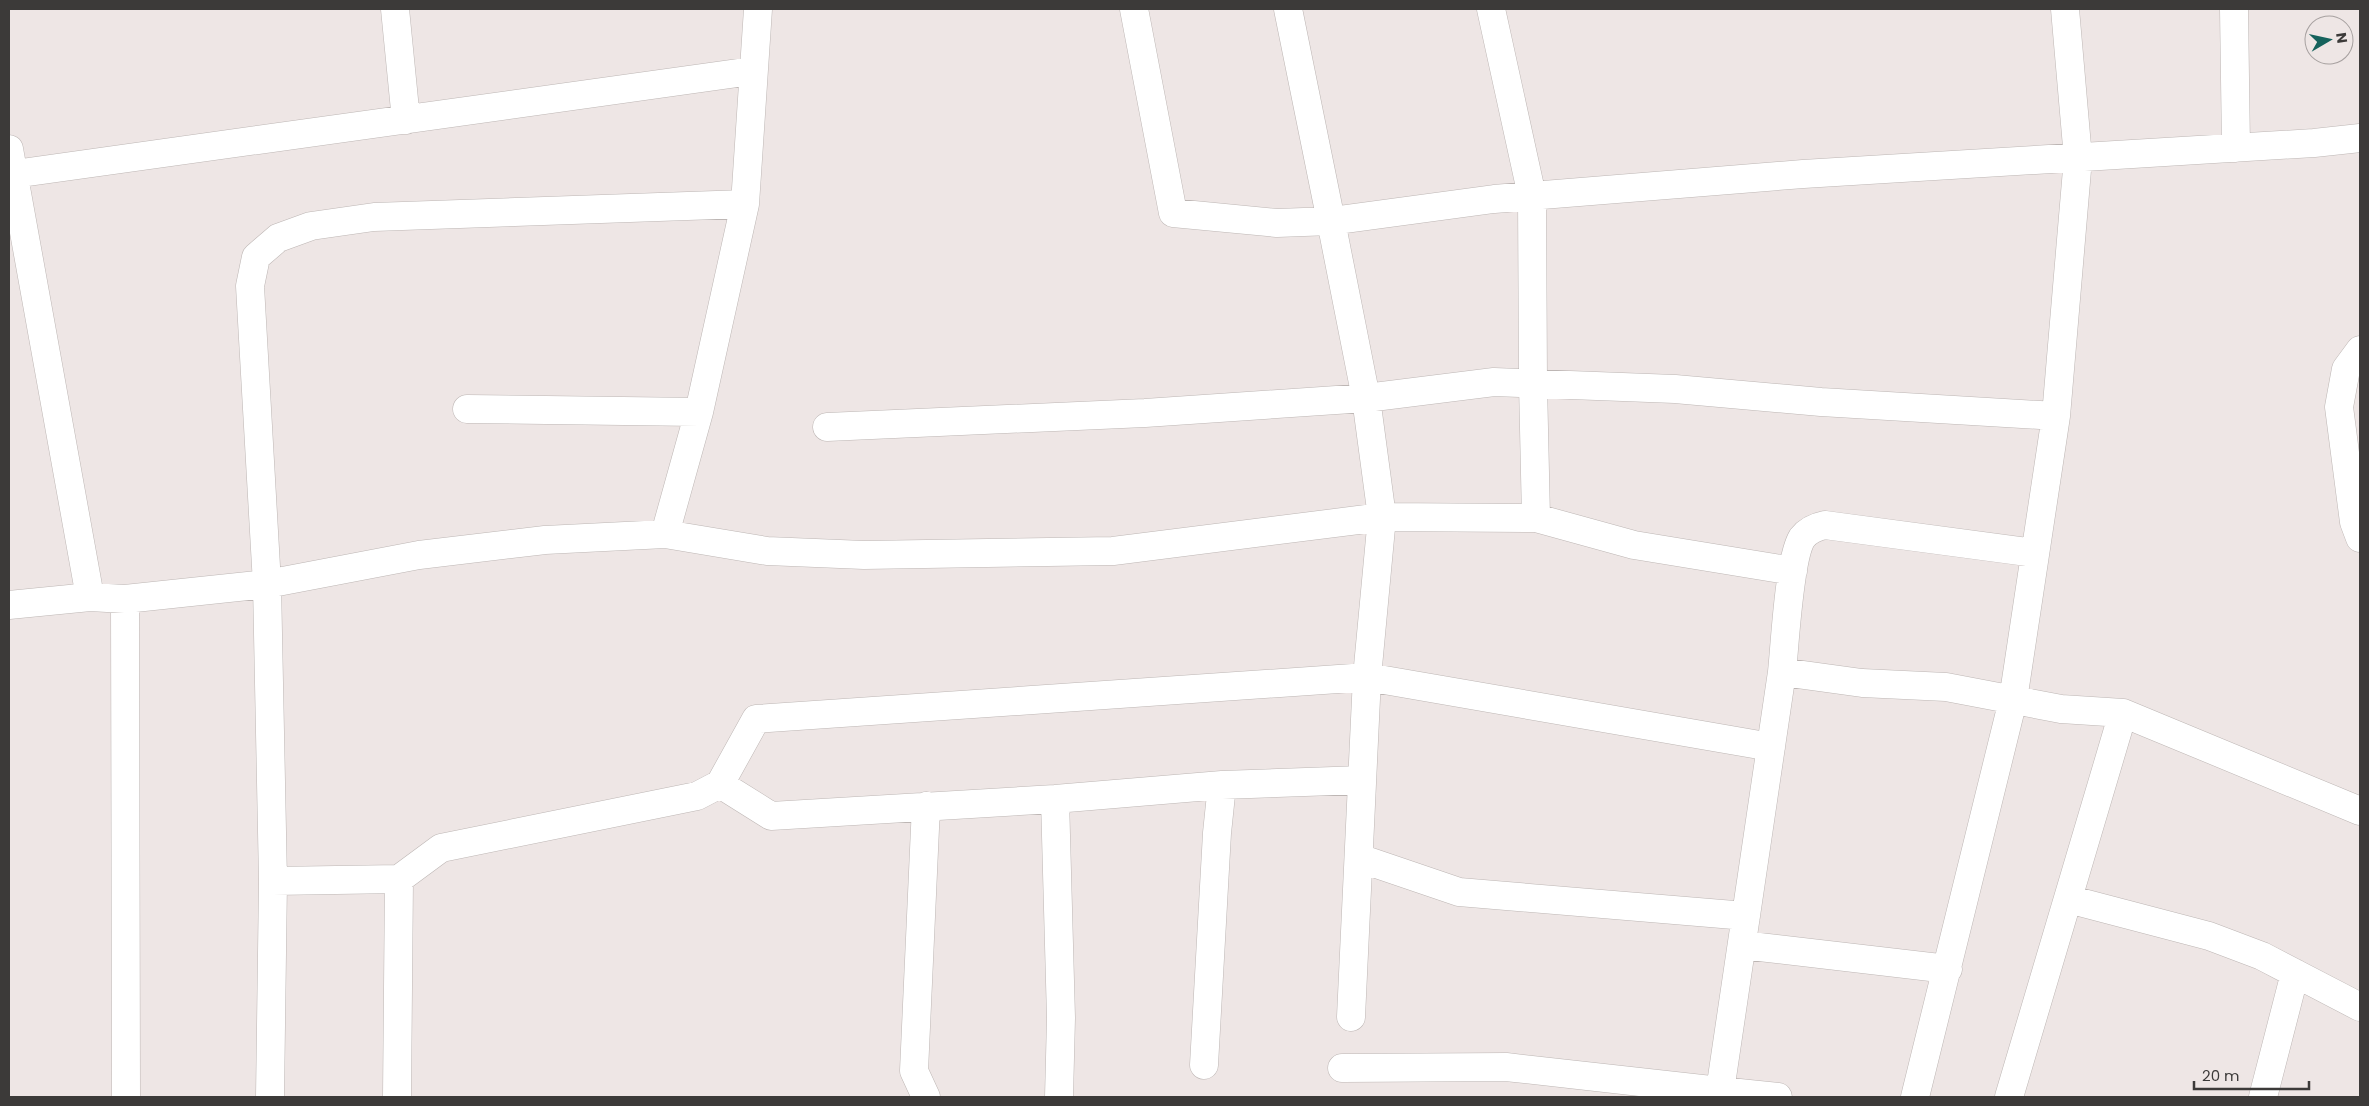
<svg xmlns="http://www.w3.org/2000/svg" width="2369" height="1106" viewBox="0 0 2369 1106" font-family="Poppins,sans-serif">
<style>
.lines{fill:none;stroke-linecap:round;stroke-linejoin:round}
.minor-casing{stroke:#bdb6b4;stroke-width:29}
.minor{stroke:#fff;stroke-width:28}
</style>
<rect width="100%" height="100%" fill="#eee6e5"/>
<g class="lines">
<defs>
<path id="minor" d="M395,9L406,120
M1134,9L1173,213L1277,223L1331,221L1288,9
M1491,9L1532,196L1533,384L1536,518
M2234,9L2236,148
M9,149L90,597
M14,174L752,71
M2360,350L2346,369L2339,407L2354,522L2360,538
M467,409L699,412
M827,427L1145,413L1366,398L1494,382L1675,389L1821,402L2056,416
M665,534L699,412L745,204L758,9
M125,599L126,1097
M9,605L90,597L125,599L267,584L419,555L545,540L665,534L767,551L864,555L1113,551L1382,517L1536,518L1634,545L1793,571
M1782,672C1785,644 1789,559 1802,538C1808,530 1815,527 1825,525L2035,553
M720,784L771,816L1055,799L1222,785L1362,780
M1055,799L1061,1018L1059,1097
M926,806L914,1071L926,1097
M1359,858L1459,892L1746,916
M399,879L441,848L697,796L720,784L756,719L1367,677L1771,747
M273,881L399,879L397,1097
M2068,899L2209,936L2262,956L2360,1007
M1742,945L1948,969
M1351,1017L1367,677L1382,517L1366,398L1331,221L1494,199L1803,174L2314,143L2360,138
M1204,1065L1217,833L1222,785
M1342,1068L1506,1067L1720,1091
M270,1097L273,881L267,584L250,286L256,257L278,238L311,226L374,217L745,204
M1778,1097L1720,1091L1782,672L1862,683L1946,687L2061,709L2123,713L2360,811
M1915,1097L2013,700L2056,416L2078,158L2065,9
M2009,1097L2123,713
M2263,1097L2295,973"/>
</defs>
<use href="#minor" class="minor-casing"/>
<use href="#minor" class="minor"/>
</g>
<rect width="2369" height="1106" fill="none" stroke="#3c3a39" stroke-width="20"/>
<g transform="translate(2329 40) rotate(81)"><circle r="24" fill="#eee6e5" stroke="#a7a1a0"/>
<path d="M0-4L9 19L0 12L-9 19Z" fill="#15625c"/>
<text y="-8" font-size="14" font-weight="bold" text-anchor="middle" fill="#3c3a39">N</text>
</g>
<path d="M2194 1081v8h115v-8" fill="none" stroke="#3c3a39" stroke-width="2.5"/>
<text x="2202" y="1081" font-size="15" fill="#3c3a39" stroke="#eee6e5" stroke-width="4" paint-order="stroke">20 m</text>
</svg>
